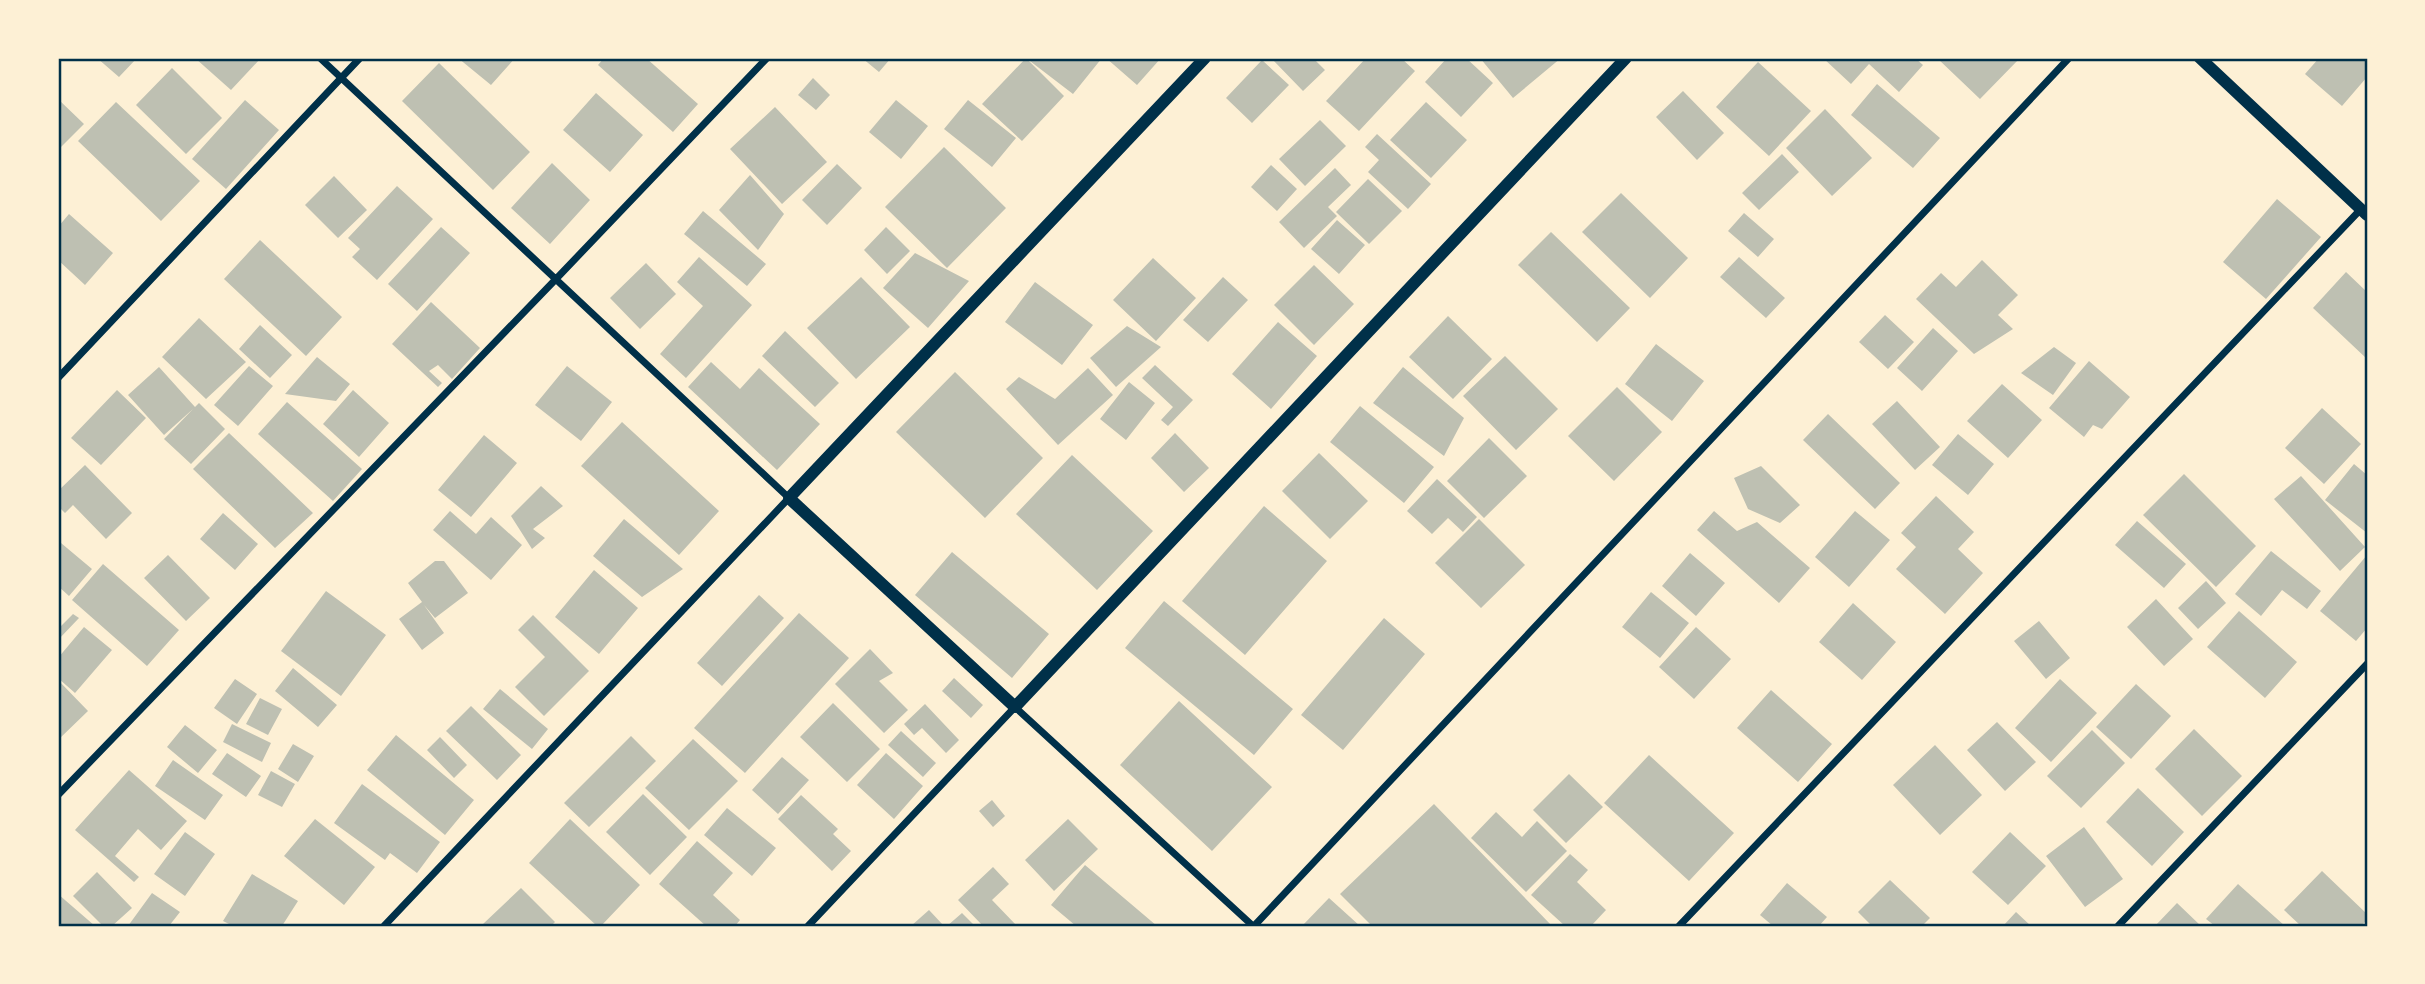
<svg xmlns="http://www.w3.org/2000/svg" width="2425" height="984" viewBox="0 0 2425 984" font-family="'DM Sans',sans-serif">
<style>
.building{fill:#bec0b2}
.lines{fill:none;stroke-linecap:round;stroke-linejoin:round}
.minor{stroke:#003049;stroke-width:7}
.tertiary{stroke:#003049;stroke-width:12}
.neatline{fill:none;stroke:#003049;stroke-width:2.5}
</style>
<rect width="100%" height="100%" fill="#fdf0d5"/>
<path class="building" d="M97,58H137L119,77Z
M195,58H261L231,90Z
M458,58H515L491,85Z
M604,58H646L698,104L673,132L598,65Z
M862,58H891L879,72Z
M1026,58H1102L1073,94Z
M1026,58L1064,96L1022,141L982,104Z
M1106,58H1161L1137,85Z
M1271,58H1313L1325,70L1303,91Z
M1366,58H1401L1415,71L1359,131L1326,101Z
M1447,58H1466L1493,83L1461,117L1425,82Z
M1480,58H1561L1513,98Z
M1823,58H1915L1923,65L1899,92L1869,64L1851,84Z
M1937,58H2020L1980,99Z
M2319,58H2367V77L2342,106L2305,74Z
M1262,60L1289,85L1252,123L1226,98Z
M1758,62L1811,111L1769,156L1716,107Z
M439,63L530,152L493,190L402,101Z
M172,68L222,118L186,154L136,105Z
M813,78L830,95L816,110L798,95Z
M1877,84L1940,138L1913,168L1851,115Z
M1683,91L1724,133L1697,160L1656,117Z
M596,93L643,135L610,172L563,130Z
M58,99L84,124L58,150Z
M245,100L279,130L226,189L192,159Z
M896,100L928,126L901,159L869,132Z
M968,100L1016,138L992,167L944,129Z
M116,102L200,181L161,221L78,141Z
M1426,102L1467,140L1431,178L1390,140Z
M775,107L827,162L782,204L730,149Z
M1825,109L1872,158L1832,196L1786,148Z
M1320,120L1346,146L1305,186L1279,159Z
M1377,134L1431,184L1408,209L1368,172L1379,160L1365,147Z
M944,147L1006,208L947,268L885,207Z
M1782,154L1799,172L1759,210L1742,193Z
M552,163L590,200L550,244L511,208Z
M837,164L862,188L827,225L802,200Z
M1271,165L1297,189L1277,211L1251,187Z
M1335,168L1351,185L1328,207L1337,216L1304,248L1279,222Z
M750,175L784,214L758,250L719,210Z
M334,176L367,210L338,238L305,205Z
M1368,179L1402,211L1369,244L1336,212Z
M397,186L433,219L377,280L352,257L360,249L348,238Z
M1621,193L1688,258L1650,298L1582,232Z
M2277,199L2321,237L2266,299L2223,262Z
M703,211L766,264L747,286L684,234Z
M1744,213L1774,239L1758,257L1728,231Z
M69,214L113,253L85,285L58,260V227Z
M1337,220L1365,245L1339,274L1311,249Z
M441,227L470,253L417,311L388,284Z
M886,227L910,251L887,274L864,250Z
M1551,232L1630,308L1597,342L1518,265Z
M260,240L342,317L306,356L224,279Z
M915,253L969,281L928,328L883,288Z
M699,257L752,305L686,378L660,354L703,306L677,282Z
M1739,257L1785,298L1766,318L1720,277Z
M1153,258L1196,298L1156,341L1113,300Z
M1982,260L2018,295L1998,315L2013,329L1974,354L1916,299L1941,273L1956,287Z
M646,263L676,294L640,329L610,298Z
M1314,265L1354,304L1314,345L1274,305Z
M2346,272L2367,292V359L2313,308Z
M861,277L910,327L856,379L807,328Z
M1223,277L1248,300L1208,342L1183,320Z
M1035,282L1093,325L1062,365L1005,322Z
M431,302L480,348L452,379L438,365L429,371L442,383L438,387L392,344Z
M1885,315L1914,342L1888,369L1859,342Z
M1448,316L1492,359L1453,399L1409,357Z
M199,318L246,362L206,399L162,357Z
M1278,322L1317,356L1271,409L1232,374Z
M260,325L292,355L270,378L239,349Z
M1127,326L1161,347L1116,387L1090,358Z
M1933,328L1958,351L1922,391L1897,368Z
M785,331L839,383L815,407L762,356Z
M1656,344L1704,381L1672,421L1625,384Z
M2054,347L2076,363L2053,395L2021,373Z
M1505,356L1558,409L1516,450L1463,396Z
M317,357L350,384L336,401L285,394Z
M2089,361L2130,397L2102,429L2093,425L2084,437L2049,408Z
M711,362L740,389L759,368L820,424L777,470L688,387Z
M1155,365L1193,400L1168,426L1161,420L1173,407L1142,378Z
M249,366L273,386L238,426L214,405Z
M567,366L612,402L581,441L535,405Z
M159,367L195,407L199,403L225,429L191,464L164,439L193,409L164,435L128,395Z
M1403,367L1464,418L1444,456L1373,403Z
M1088,368L1113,395L1058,445L1006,389L1019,377L1055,399Z
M955,372L1043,458L985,518L896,432Z
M1129,382L1155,403L1126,440L1100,419Z
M2002,384L2042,420L2008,458L1967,421Z
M1617,387L1662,432L1614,481L1568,436Z
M117,390L146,418L101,465L71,438Z
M353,390L389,423L359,457L323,424Z
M1897,401L1940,447L1915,470L1872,424Z
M287,402L362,469L333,501L258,434Z
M1360,406L1434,467L1404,503L1330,442Z
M2322,408L2361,444L2324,484L2285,448Z
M1828,414L1900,483L1875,509L1803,440Z
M622,422L719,511L679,555L581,466Z
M229,433L313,513L275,548L193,469Z
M1175,433L1209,468L1184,492L1151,458Z
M1958,434L1994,464L1968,495L1932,465Z
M484,435L517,463L471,517L438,490Z
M1489,438L1527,476L1484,518L1447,481Z
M1319,453L1368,501L1330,539L1282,491Z
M1072,455L1153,531L1097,590L1016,514Z
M2354,464L2367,475V533L2325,500Z
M85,465L132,513L106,539L73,505L65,513L58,506V491Z
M1761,466L1800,505L1780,523L1748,509L1734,478Z
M2184,474L2256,546L2216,587L2143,515Z
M2301,476L2365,547L2340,571L2274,499Z
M1437,479L1477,517L1463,532L1448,518L1432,534L1407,511Z
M541,486L563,506L533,529L545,538L532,549L511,516Z
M1936,496L1974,532L1958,549L1983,573L1945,614L1896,569L1916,547L1901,533Z
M1264,506L1327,561L1245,655L1182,601Z
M450,511L476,534L491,517L522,545L491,580L433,530Z
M1714,511L1737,531L1757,522L1810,568L1779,603L1697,530Z
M1855,511L1890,540L1849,587L1815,557Z
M223,513L258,544L235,570L200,539Z
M624,519L683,569L642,597L593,556Z
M1479,519L1525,565L1481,608L1435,563Z
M2137,521L2186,564L2164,588L2115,545Z
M61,543L92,569L69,596L58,586V546Z
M2271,551L2321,591L2307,609L2282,590L2261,616L2235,594Z
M952,552L1049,634L1012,678L915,595Z
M1690,553L1725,583L1696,616L1662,586Z
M168,555L210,598L186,621L144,578Z
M2367,555V628L2356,641L2320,611Z
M435,561H444L468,593L435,618L424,605L444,633L422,650L399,619L422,602L408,583Z
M103,564L179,630L147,666L72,600Z
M594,570L638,608L599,654L555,617Z
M2206,581L2226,603L2198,629L2178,608Z
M326,591L386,635L341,696L281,651Z
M1651,592L1689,623L1660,658L1622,627Z
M759,595L784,618L722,686L697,663Z
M2156,599L2193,639L2164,666L2127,627Z
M1164,601L1293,709L1254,755L1125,648Z
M1853,603L1896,642L1862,680L1819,642Z
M2239,611L2297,662L2265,698L2207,647Z
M799,613L849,658L745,773L694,728Z
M73,614L79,618L58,640V625L60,627Z
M533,615L589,671L544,716L515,687L545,657L518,630Z
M1384,618L1425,654L1343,750L1301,715Z
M2039,621L2070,658L2046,679L2014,641Z
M84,627L112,650L75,693L58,678V658Z
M1696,627L1731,659L1694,699L1659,667Z
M870,649L893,673L879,681L908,710L884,733L835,684Z
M293,668L337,705L318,727L275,691Z
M954,678L983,705L971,718L942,691Z
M235,679L257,694L237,724L214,708Z
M2060,679L2097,713L2051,762L2015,728Z
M58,680L88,711L58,740Z
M2136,684L2171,716L2131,759L2096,727Z
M500,689L548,729L532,749L483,709Z
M1771,690L1832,744L1798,782L1737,728Z
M260,698L282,709L268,735L246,724Z
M1179,701L1272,787L1212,851L1120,765Z
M833,703L880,749L847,782L800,737Z
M925,704L959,740L946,753L922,728L914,735L904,724Z
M471,706L521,755L497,780L446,731Z
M1997,722L2036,762L2005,791L1967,750Z
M232,724L271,743L262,762L223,742Z
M185,725L217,750L198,773L167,747Z
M2194,729L2242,776L2202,816L2155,769Z
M2092,730L2125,763L2081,808L2047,776Z
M901,731L936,763L923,777L888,745Z
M396,735L474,800L445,835L367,770Z
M631,736L656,761L589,827L564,803Z
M440,737L467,765L454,778L427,750Z
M693,739L738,781L689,830L645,788Z
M293,744L314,756L298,782L278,769Z
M1935,745L1982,795L1940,835L1893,785Z
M227,753L261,776L246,797L212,774Z
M886,753L923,786L894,819L857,785Z
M1649,755L1734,833L1689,881L1604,803Z
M782,757L809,780L778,814L752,790Z
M173,760L223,795L205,820L155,786Z
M129,770L187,821L161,850L138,829L115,856L139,877L134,882L75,830Z
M271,771L295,784L282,807L258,795Z
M1569,774L1603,807L1566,843L1533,810Z
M362,784L440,842L417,873L390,853L385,860L334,823Z
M2138,788L2184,832L2152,866L2106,822Z
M643,794L687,837L650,875L606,832Z
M801,795L838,829L833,834L851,851L832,871L778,819Z
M992,800L1005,816L993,827L979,811Z
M1434,804L1552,926H1372L1340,894Z
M727,808L776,848L752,876L704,835Z
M1496,812L1522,837L1537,821L1567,851L1526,892L1471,838Z
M315,819L375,867L344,905L284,856Z
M570,819L640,885L601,926H597L529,863Z
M1068,819L1098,849L1054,891L1025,860Z
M2084,827L2123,879L2085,907L2046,856Z
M185,832L215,854L185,896L154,874Z
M2010,832L2046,866L2008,905L1972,872Z
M697,841L733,873L713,895L740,920L735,926H706L659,884Z
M1570,854L1588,870L1577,882L1606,910L1591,926H1565L1531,895Z
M1085,865L1157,926H1076L1051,905Z
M993,867L1009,884L992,900L1017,926H983L958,900Z
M2322,871L2367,914V920L2361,926H2301L2284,910Z
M97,872L132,908L112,926H103L73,896Z
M252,874L298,901L282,926H233L223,921Z
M1890,880L1930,918L1922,926H1872L1858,912Z
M1787,883L1827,917L1819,926H1773L1760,915Z
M2238,884L2285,926H2215L2206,919Z
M521,888L555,922L551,926H486L483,924Z
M152,893L180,912L169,926H128Z
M58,894L95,926H58Z
M1329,898L1360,926H1302Z
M2177,903L2201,926H2155Z
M929,910L944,926H911Z
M2016,912L2031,926H2003Z
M962,913L975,926H947Z"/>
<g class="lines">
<path class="minor" d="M320,58L789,498L384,926
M58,378L360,58
M58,795L556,279L767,58
M808,926L1015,707L1253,926
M1254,926L2069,58
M1679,926L2361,209
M2118,926L2367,664"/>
<path class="tertiary" d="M1205,58L789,498L1015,707L1626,58
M2200,58L2367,215"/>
</g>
<rect width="2425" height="984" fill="none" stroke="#fdf0d5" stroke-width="119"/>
<rect x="60" y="60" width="2306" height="865" class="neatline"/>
</svg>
